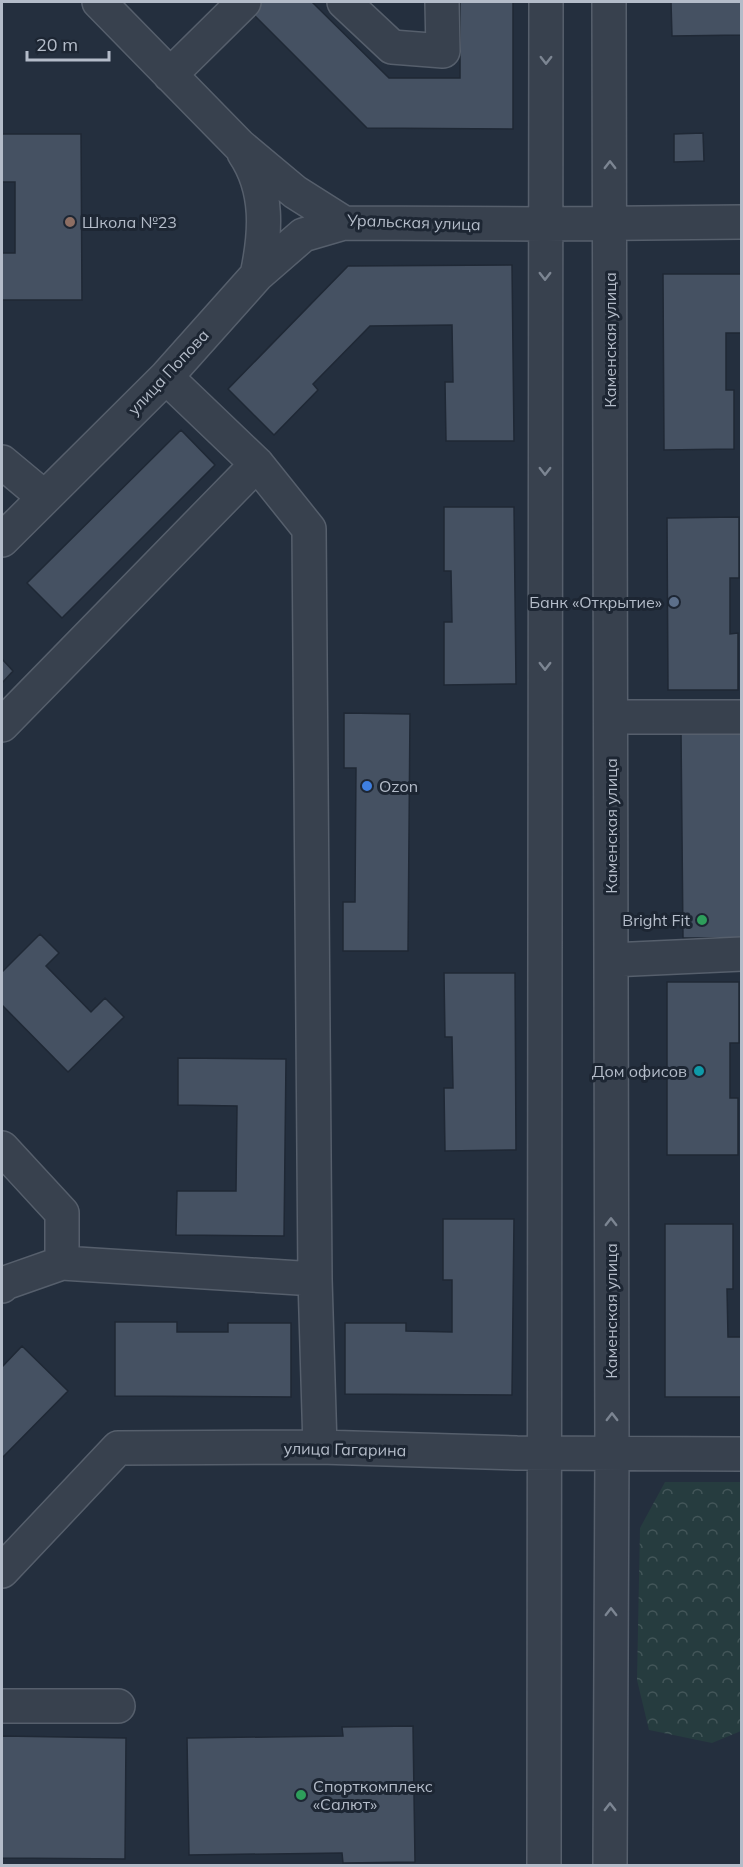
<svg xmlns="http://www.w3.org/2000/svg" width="743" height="1867" viewBox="0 0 743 1867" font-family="Mulish,sans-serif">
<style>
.forest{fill:url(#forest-crowns)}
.building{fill:#455162;stroke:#1f2835;stroke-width:1.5}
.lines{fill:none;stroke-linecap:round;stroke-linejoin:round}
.minor-casing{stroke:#565f6c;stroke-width:36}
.minor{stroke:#38414e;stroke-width:33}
.oneway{stroke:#7c8592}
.education-dot{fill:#8d6e63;stroke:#1d2633;stroke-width:2}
.service-dot{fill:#5c6f8a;stroke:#1d2633;stroke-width:2}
.shop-dot{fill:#3f7fe0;stroke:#1d2633;stroke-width:2}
.leisure-dot{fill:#2e9e5b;stroke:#1d2633;stroke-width:2}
.culture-dot{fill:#0f9aa8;stroke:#1d2633;stroke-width:2}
.labels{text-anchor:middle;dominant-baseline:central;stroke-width:6;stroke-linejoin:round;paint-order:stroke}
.poi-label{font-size:16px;fill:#b4bcc9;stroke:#1d2633;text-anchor:start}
.street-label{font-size:16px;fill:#b4bcc9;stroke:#1d2633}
</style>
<defs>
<pattern id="forest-crowns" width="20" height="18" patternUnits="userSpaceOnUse" patternTransform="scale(1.5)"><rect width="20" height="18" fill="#263c3f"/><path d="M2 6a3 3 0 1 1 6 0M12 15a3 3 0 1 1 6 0" fill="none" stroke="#435659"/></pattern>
</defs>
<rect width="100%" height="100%" fill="#242f3e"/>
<path class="forest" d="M665,1482H741V1731L712,1743L649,1730L637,1680L640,1528Z"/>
<path class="building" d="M260,2H312L389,78H460V2H513V129L367,128L250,11Z
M671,2H742V35L672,36Z
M703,133L704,161L674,162V134Z
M2,134H81L82,300H2V253H15V182H2Z
M512,265L514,441H446L445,382H453L452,325L370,326L313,384L318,390L274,435L228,389L348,266Z
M663,274H742V333H726V390H734V449L664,450Z
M181,430L215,465L62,618L27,583Z
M444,507H514L516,684L444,685V622H452L451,571H444Z
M739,517V578H730V634L738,633V690H668L667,518Z
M2,659L13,671L2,683Z
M344,713L410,714L408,951H343V902H355L356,768H344Z
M742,730V938H683L681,731Z
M40,934L59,953L46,966L91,1012L105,998L124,1017L68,1072L2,1005V972Z
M444,973H515L516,1150L445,1151L444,1088H453L452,1037H445Z
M667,982H739V1043H730V1098H738V1155H667Z
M178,1058L286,1059L284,1236L176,1235L177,1191H236L237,1106L178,1105Z
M443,1219H514L512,1395L345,1394V1323H406V1331L452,1332V1280H443Z
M665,1224H733V1289H727L728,1337H742V1397H665Z
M115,1322H177V1332H228V1323H291V1397L115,1396Z
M22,1346L68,1391L2,1458V1367Z
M413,1726L415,1862L343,1863L342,1853L189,1855L187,1738L343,1736L342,1727Z
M2,1736L126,1738L125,1859L2,1858Z"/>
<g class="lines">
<defs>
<path id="minor" d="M99,2L240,146L295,192L344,223L545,224L742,222
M344,2L392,47L443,51L442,2
M609,2L612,1454L610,1866
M170,75L244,2
M244,153C269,190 266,233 257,275
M166,377L257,464L309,529L315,1279L320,1447
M2,462L44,497
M2,540L166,377L257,275L303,235L344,223
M611,717H742
M2,725L257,464
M611,960L742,954
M2,1148L62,1213V1263
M2,1286L5,1283L62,1263L315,1279
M2,1571L118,1448L320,1447L517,1453L742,1454
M2,1706H118
M544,1866L546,2"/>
</defs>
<use href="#minor" class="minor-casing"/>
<use href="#minor" class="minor"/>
</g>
<defs><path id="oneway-chevron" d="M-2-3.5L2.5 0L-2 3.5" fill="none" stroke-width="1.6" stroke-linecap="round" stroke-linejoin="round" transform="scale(1.5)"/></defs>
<g class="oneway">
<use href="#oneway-chevron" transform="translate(546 60) rotate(90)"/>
<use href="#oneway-chevron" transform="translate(610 165) rotate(-90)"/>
<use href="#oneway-chevron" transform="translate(545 276) rotate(90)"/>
<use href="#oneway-chevron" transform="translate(545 471) rotate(90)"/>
<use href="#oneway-chevron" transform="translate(545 666) rotate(90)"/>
<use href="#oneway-chevron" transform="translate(611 1222) rotate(-90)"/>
<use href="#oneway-chevron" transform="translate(612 1417) rotate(-90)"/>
<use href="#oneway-chevron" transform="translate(611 1612) rotate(-90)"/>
<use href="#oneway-chevron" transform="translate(610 1807) rotate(-90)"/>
</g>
<circle class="education-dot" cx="70" cy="222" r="6"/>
<circle class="service-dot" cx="674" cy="602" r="6"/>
<circle class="shop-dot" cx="367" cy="786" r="6"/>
<g class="leisure-dot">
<circle cx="702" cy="920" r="6"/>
<circle cx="301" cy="1795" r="6"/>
</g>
<circle class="culture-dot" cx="699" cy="1071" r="6"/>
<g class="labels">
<g class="poi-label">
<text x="82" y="222">Школа №23</text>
<text x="662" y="602" text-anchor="end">Банк «Открытие»</text>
<text x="379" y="786">Ozon</text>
<text x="690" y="920" text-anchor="end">Bright Fit</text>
<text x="687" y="1071" text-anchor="end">Дом офисов</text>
<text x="313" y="1786">Спорткомплекс<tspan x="313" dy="18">«Салют»</tspan></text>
</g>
<g class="street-label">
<text transform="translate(414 222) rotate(2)">Уральская улица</text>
<text transform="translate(610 340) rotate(-90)">Каменская улица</text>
<text transform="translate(168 372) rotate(-47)">улица Попова</text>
<text transform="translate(611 826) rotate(-90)">Каменская улица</text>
<text transform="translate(611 1311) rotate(-90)">Каменская улица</text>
<text transform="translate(345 1449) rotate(1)">улица Гагарина</text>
</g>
</g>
<rect width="743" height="1867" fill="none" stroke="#b4bcc9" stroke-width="6"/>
<path d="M27 51v9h82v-9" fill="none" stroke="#b4bcc9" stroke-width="3"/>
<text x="36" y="51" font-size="18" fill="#b4bcc9" stroke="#1d2633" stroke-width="4.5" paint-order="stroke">20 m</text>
</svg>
